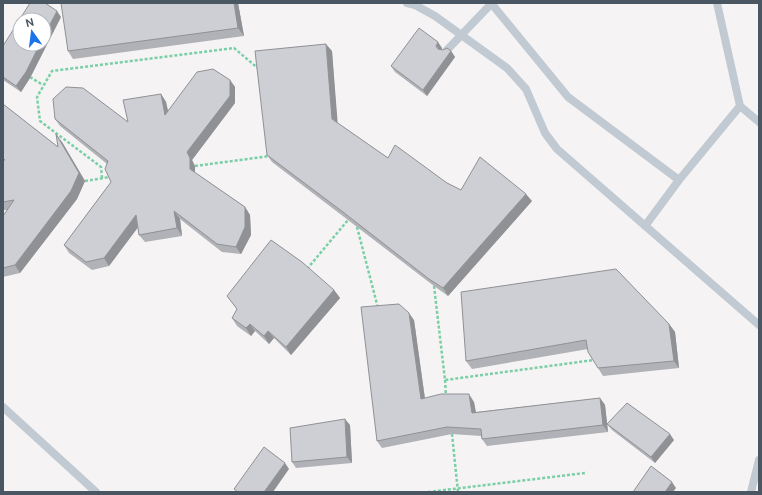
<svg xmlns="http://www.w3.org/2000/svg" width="762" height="495" viewBox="0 0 762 495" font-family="'DM Sans',sans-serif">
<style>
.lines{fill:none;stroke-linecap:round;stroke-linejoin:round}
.path{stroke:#7ad0a6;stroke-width:2.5;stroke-dasharray:3 2;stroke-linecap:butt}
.service{stroke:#c1cad2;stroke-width:8}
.wall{fill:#b0b2b7}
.shaded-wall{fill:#909195}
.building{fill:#cdcfd5;stroke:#909195}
</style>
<rect width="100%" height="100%" fill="#f5f3f3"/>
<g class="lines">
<path class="path" d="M30,77L43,85
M195,166L270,156
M102,178L101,167L40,121L37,97L52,71L234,48L260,70
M85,181L110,177
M357,227L378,308
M307,269L348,220
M434,286L445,380L594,360
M445,380L446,397
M452,434L458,492
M428,492L585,473"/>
<path class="service" d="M407,3L415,5L435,16L507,68L526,89L545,133L557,149L759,325
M491,3L568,97L679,180
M717,3L740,106L759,122
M446,51L492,3
M645,226L679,180L740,106
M3,407L96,492
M751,492L759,460"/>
</g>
<path class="wall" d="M238,3L244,36L73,59L68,51Z
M61,17L30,78L21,92L3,80V46Z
M442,48L441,50L451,51L455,57L427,96L395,72L391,66Z
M332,51L337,123L388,158L447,183L461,190L532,201L448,296L434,286L348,220L272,162L267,155Z
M230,80L235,87V103L192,160L195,166V173L245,207L250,215L251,235L241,254L222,252L180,219L182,236L145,242L139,235L138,227L109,266L92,270L69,253L64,245L111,182L107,164L60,126L55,119L128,122L161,94L166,102L168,110Z
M3,104L58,147L62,142L85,181L77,199L20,273L3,277V216L7,210H3Z
M334,290L340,298L291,355L274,338L269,344L255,331L251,336L237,326L232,318L237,309L227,296Z
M414,320L425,398L474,402L476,412L600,398L605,405L608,432L487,446L482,439L481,436L452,434L382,448L377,441Z
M669,324L675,332L679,368L603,376L598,368L588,349L472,369L466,361Z
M607,424L674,440L655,463L612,430Z
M350,425L352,463L296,468L292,462Z"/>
<path class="shaded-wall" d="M234,3H238L244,36L238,28Z
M57,11L61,17L30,78L21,92L16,86L40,44H44V36Z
M438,42L442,48L441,52L436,46Z
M326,44L332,51L338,127L332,119Z
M451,51L455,57L427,96L423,90Z
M230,80L235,87V103L192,160L195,166V177L190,169L187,152Z
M161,94L166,102L170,122L165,115Z
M56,134L62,142L85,181L77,199L20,273L15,265L79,173Z
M526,194L532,201L448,296L443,288Z
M245,207L250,215L251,235L241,254L236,247Z
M174,211L180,219L182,236L177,228Z
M136,215L142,222L109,266L104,258Z
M334,290L340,298L291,355L286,347Z
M409,313L414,320L426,407L421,399Z
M250,324L255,331L251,336L246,328Z
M669,324L675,332L679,368L674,361Z
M268,331L274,338L269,344L264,336Z
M469,394L474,402L477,420L472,413Z
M600,398L605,405L608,432L603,425Z
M345,419L350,425L352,463L347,457Z
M670,434L674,440L655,463L651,457Z
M285,463L289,469L273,492H264Z
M672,482L676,488L673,492H665Z"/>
<path class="building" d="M30,3H45L57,11L44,36V20H20V44H40L26,72L16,86L3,77V46Z
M61,3H234L238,28L68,51Z
M419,28L438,42L436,46L438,49L443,50L447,48L451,51L423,90L391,66Z
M326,44L332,119L388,158L395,145L447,183L461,190L480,157L526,194L443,288L429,279L343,212L267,155L255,51Z
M213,69L230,80V96L187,152L190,158V169L245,207V227L236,247L217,244L174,211L177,228L139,235L136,215L104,258L86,262L64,245L111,182L105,169L108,161L55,119L53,99L66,87L83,88L128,122L123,100L161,94L165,115L197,72Z
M3,104L58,147L56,134L79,173L71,191L15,265L3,268V216L14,200L3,202V160H5L3,159Z
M271,240L302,262L334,290L286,347L268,331L264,336L250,324L246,328L232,318L237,309L227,296Z
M616,269L669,324L674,361L598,368L588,352L586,340L466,361L461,292Z
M399,304L409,313L421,399L441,394H469L472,413L600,398L603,425L482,439L481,429L447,427L377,441L361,307Z
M627,403L670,434L651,457L607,424Z
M345,419L347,457L292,462L290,428Z
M264,447L285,463L264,492H238L234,489Z
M651,466L672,482L665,492H633Z"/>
<rect width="762" height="495" fill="none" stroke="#4a5661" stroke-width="8"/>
<g transform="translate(32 32) rotate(346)"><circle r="19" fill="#ffffff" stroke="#b7bbc0"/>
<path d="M0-3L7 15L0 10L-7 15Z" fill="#1a73e8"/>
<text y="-6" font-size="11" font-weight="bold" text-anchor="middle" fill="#4a5661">N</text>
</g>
</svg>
